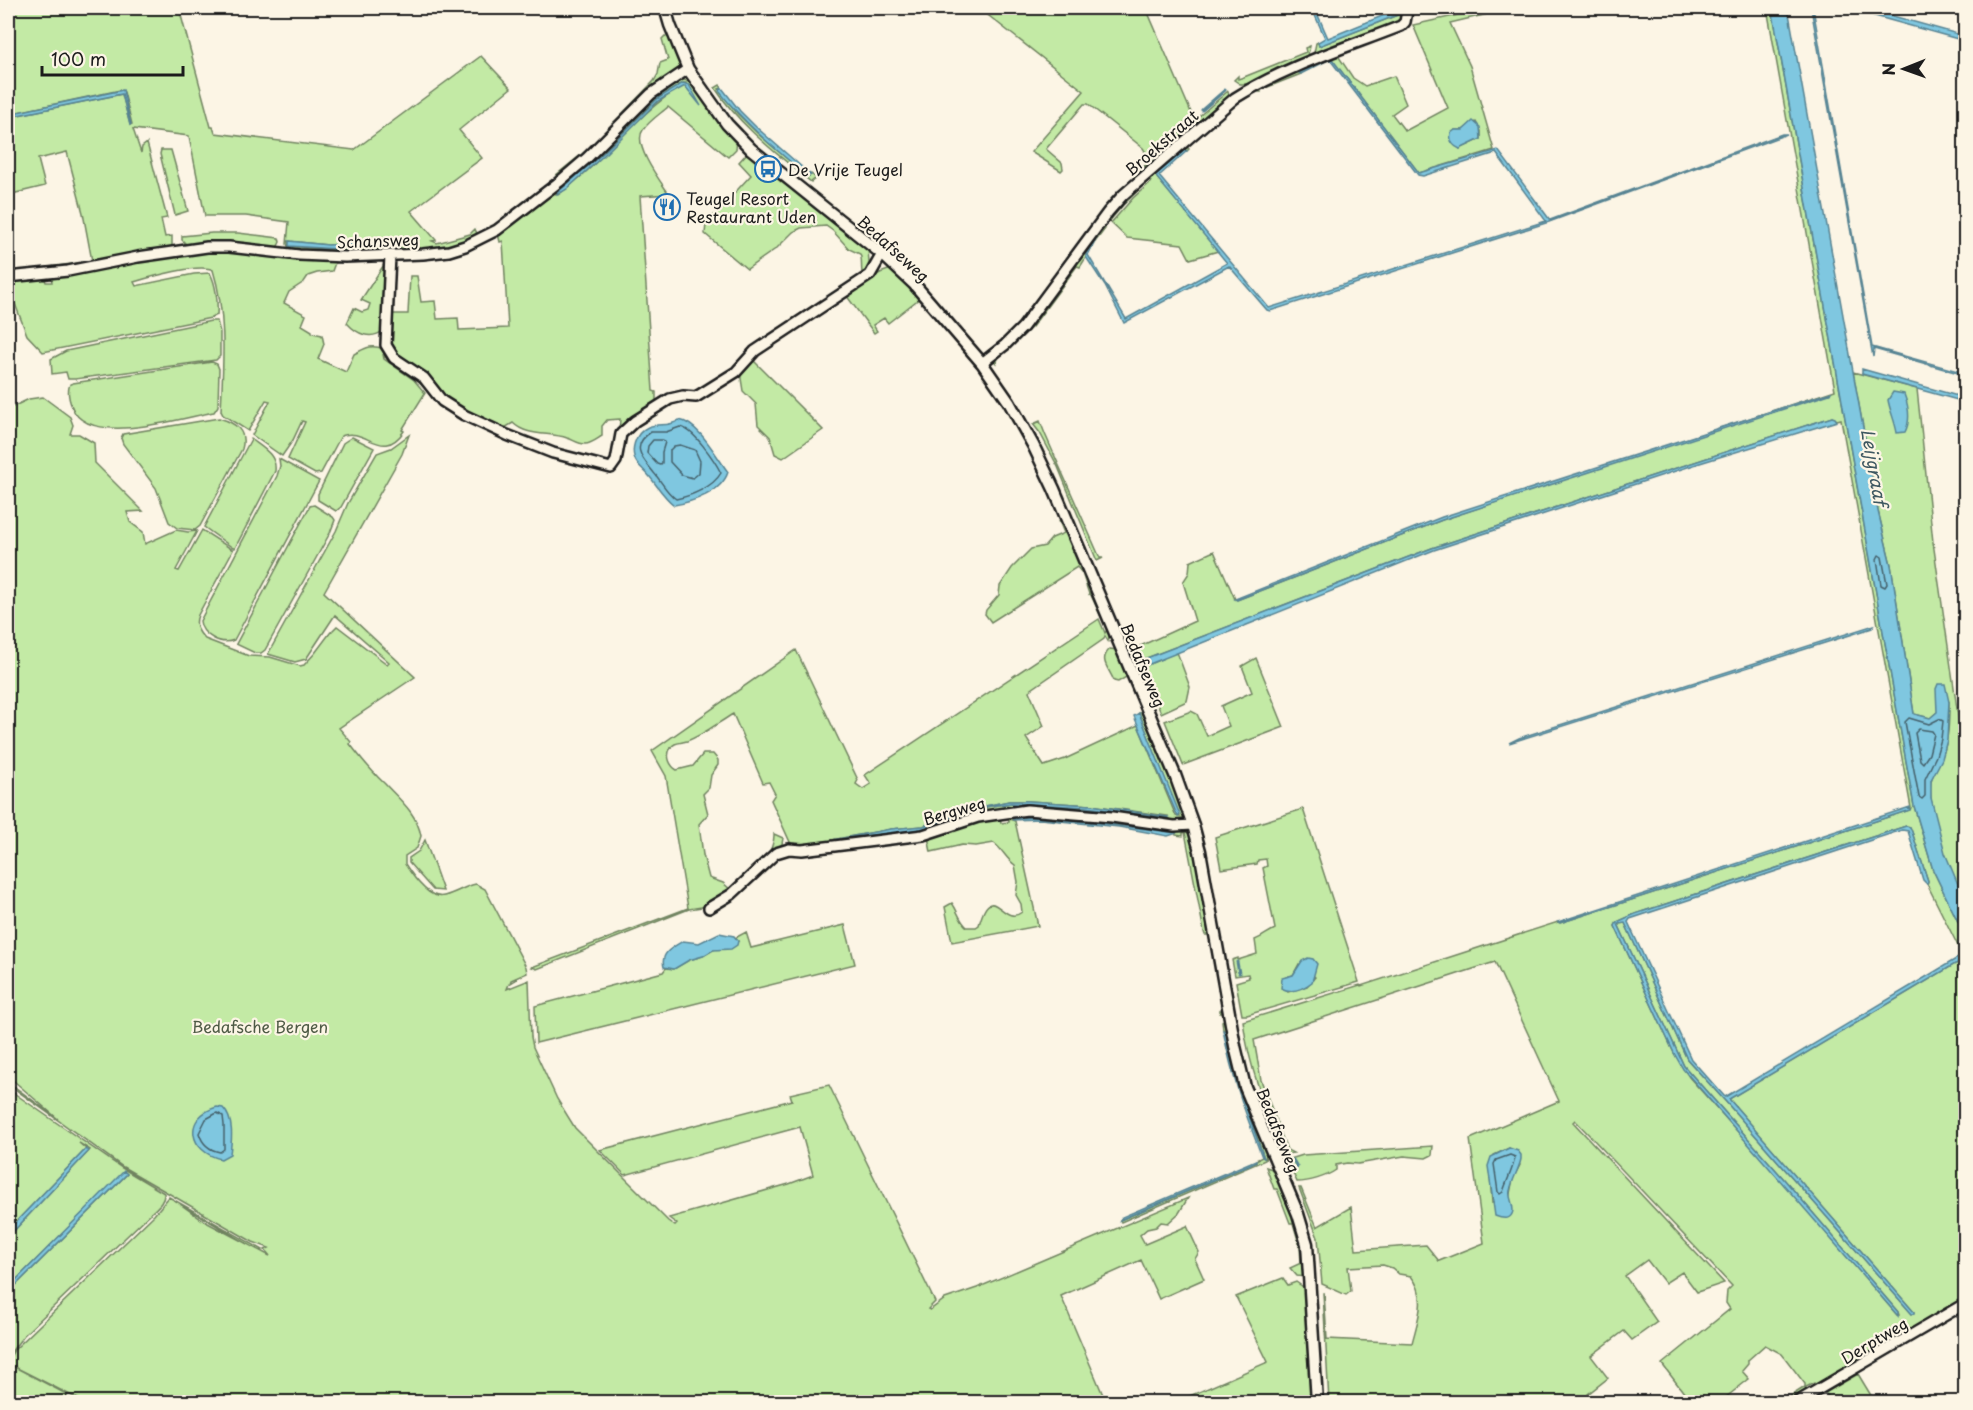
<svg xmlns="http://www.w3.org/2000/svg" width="1973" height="1410" viewBox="0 0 1973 1410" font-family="'Playpen Sans',sans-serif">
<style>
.green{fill:#c3eaa5;stroke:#708360;stroke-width:1.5;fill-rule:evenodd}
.water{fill:#7fc7e0;stroke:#578392;stroke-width:1.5}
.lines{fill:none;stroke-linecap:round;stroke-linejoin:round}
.shore{stroke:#44606a;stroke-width:1.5}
.stream{stroke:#578392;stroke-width:3}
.minor-casing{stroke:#1c1c1c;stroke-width:14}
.tertiary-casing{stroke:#1c1c1c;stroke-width:15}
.minor{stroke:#fcf5e5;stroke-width:9}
.tertiary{stroke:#fcf5e5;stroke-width:10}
.labels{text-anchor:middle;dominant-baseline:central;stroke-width:4.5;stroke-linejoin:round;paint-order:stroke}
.street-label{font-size:16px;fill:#1c1c1c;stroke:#fcf5e5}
.poi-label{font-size:16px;fill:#1c1c1c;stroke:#fcf5e5;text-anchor:start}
.park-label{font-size:16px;fill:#4e5a45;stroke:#fcf5e5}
.water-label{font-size:18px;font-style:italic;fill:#3f5861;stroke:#fcf5e5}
</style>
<rect width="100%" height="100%" fill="#fcf5e5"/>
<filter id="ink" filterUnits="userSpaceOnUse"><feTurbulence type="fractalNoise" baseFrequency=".0167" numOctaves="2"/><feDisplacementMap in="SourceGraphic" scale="12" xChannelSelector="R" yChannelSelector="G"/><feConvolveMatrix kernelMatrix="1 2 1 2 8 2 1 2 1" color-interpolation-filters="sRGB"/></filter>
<g filter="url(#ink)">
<path class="green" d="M8,8H179L211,127H213L215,133L354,150L481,56L511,88L459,130L482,158L411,211L436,240L432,241L437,243L470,234L475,229L478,236C454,248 430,249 403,251L395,242L328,245L289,241V246L326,249L390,246L389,252L345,253L290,250L287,244L289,222L246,216H205L189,136L133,129L141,153L142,147L147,143L167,218L161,219L165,237L172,236V246L170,248L95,263L50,269L49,267L92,261L83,213L67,152L38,159L45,186L12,194L8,202V117L122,94L130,125L132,124L124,92L120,90L8,114Z
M995,8H1146L1193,117L1164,140L1167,144L1228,91L1230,99L1137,179L1132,175L1135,173L1136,174L1161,150L1147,161L1143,157L1145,151L1143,148L1088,104H1084L1046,149L1062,163L1063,169L1061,171L1031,152L1084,91L984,12Z
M1399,8H1406L1402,21L1313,58L1316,43L1318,42L1319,46L1400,14Z
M1490,8H1504L1487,12L1488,14L1450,23L1470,66L1494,150L1419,173L1331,58L1300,72L1301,74L1260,90L1261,92H1259L1257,89L1258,86L1334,54L1339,57L1353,78L1365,86L1394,76L1406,104L1392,114L1405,131L1448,108L1413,25ZM1476,122L1481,131V139L1460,149L1455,130H1463Z
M1767,8H1772L1914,806L1933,870L1965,936V960L1927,884L1928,881L1912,832L1910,827L1906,826L1635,914L1617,922L1615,926L1674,1053L1689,1077L1781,1180L1897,1315H1899L1898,1312L1783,1178L1684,1066L1618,924L1625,923L1687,1059L1726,1102L1912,1314L1914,1312L1729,1099L1955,964L1962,962L1966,966L1965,1300L1820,1386H1815L1814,1383L1806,1387L1805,1395L1792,1402H1781L1805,1387V1384L1782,1354L1765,1345L1748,1360V1364L1742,1371L1749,1379L1720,1402H1691L1662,1364L1730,1309L1726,1303L1727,1291L1732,1286L1575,1120L1573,1122L1724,1283L1697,1292L1682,1272L1665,1283L1647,1260L1625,1276L1657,1322L1632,1340L1624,1331L1591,1356L1608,1378L1588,1394L1592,1402H1329L1323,1293H1324L1327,1339L1412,1343C1418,1319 1428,1297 1411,1276L1399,1274L1392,1268L1383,1265L1348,1267L1351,1291L1346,1295L1322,1284L1318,1238L1299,1188H1301L1317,1227L1351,1207L1356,1250L1426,1245L1439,1261L1484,1243L1470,1139L1559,1101L1495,962L1254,1040L1261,1080L1287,1150L1293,1153L1285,1154C1266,1111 1249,1068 1243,1021L1360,985L1361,986L1558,922L1560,923L1910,810L1911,808L1841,419L1837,420L1832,417L1432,548L1144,659L1147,665L1177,652L1190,687L1187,701L1161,713L1125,628L1126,627L1136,648L1195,621L1183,582L1189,573L1190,562L1214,551L1235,599L1237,600L1442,520L1835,390ZM1509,1148L1520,1165L1513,1178L1509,1199L1492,1203L1490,1175L1494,1155Z
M665,36L670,38C673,46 682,59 679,68C676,77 657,83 650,90C619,118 591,150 560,177L556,175L588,149L654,81L658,74L660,63L668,60L662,39Z
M1310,46L1309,51L1303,62L1253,84H1240L1234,80L1238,76V79L1244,77L1306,52L1305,48Z
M685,80L694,86L708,108L737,140L736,149L728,157L668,107C660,114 649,121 643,130C632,144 660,181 669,194L640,196L653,391L656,392V405L619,432L620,419L607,420L602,426V436C597,439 591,444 585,444C578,444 574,440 567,438C550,432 527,437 513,423L503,429L453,404L422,371L394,353L389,343L391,314H408L410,276H417L421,302L435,301L437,319L458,318L459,330L508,328L503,241L500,242L498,234L649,100L678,81ZM683,83H686V87L682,86C635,114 603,163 558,195L556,194L602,154L657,99Z
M720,85L722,88L719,89L737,113L757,133L805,174L809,176L811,174L816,178L811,182C776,153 740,126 715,88Z
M1184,144L1189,149L1187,151H1184L1156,175L1157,178L1218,251L1190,259L1182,244L1127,238L1111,223L1133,198L1151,182L1149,180L1123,205L1108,223L1106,219L1113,211Z
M161,150H171L188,211L175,215L160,154Z
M748,152L868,248L869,263L863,276C860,268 863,261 860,254L849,249L833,231L826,226L801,228L793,232L777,248L747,269L705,234L706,224L751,175L739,162Z
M1099,227L1105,229L1086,254L1087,256L1080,267L1077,266L1032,327L999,357L996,363L993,359Z
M212,233H238L279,238L280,242L277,248L235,243L187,245L182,240V236Z
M219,250L345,260L347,262L335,263L332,271L317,273L308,276L304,282L289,292L284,303L306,315L302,325L312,331V333L322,335L324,344L318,359L346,372L354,354C366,348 370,344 384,349L429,388L427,390L415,379L389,362L383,354L384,359L414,380L425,393L402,430L404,431C382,463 366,426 341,436L321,473L315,474L288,459L305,422L302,421L293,440L282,456L252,435L270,401L266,400L248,431L223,415L221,411C223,364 227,316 213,270C199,263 151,277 134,282L136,286L194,274L210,273C216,284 218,302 217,315L211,318L43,352L27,335L12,296L10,291H8V281L44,277L46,282H52L51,276L185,252Z
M385,263L387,267L384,330C371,341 357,334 347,323L354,308L362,312L368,310L370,304L361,300Z
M891,269L920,298L888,323L884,318L873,325L877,331L874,333L846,295L880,273Z
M211,321H217L220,332V356L216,360L75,379H68L66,372L52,374L51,359L66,351Z
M752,359L823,430L783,458L775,454L770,437L758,425L756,404L743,391L740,372Z
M212,362L217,364L219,369L218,406L214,412C182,418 87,448 72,407C69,400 67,391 70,384L73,383Z
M1853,372L1917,389L1933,542L1965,764V901C1951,875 1927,811 1931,782C1932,773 1939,765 1942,757C1949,739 1949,721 1949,702L1930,718L1914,714L1891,565L1878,511Z
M43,397L70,417L73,425L70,434H79L94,443L95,463L143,511L127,512L130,522L143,532L145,544L176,530L188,532L197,531L176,570L179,571L202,530L233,550L198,615C194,625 198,632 205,639L249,656L270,657L300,666L304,665L315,653L330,633L337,626L387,664L389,662L335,615L306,659L295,662L268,654L336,531L348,503L377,453L391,448L409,435L402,454L324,592L415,677L339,728L351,742L350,744C360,757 372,772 384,783C399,799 417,813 421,836L417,848L405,856V864C412,875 429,900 444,896C456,893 465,886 476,884L485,889L526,967L527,973L511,980L510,983L517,979L509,984L507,989L529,980L531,1037L533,1047L557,1099L575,1128L668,1221L675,1226L677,1224L669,1218L789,1184L813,1175L800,1127L625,1175L600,1150L792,1100L790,1094L829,1085L935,1302L928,1309L930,1310L945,1299L977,1288L1188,1198L1179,1213L1168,1223L1161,1222L1156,1227L1147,1229L1140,1235L1145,1244L1187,1226L1199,1252L1195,1259L1204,1279L1159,1299L1141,1260L1061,1296L1106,1402H84L9,1364L68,1395L62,1402H8V1361L14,1350L154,1215L169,1197L263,1250L261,1251L253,1247L180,1204L204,1221L270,1256L265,1250L269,1248L253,1242L123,1167L8,1084V1082L58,1119L8,1076V409L29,399Z
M219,418C236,423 247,431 242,449L200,526L195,530L177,528L169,522L156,488L123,444L121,438L123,434Z
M1040,421L1045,434L1100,558H1103L1097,561L1058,467L1040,433L1033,424Z
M352,437L374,448L341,507L336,511L318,500V494L343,443Z
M251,439C263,448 277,455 275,471L235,548H233L204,527Z
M279,459L319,481L234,640C221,646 201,635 200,621L277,476L280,466Z
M314,505L333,517L335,520L330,533L265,650L261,653H255L236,644L310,506Z
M1062,519L1110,633L1108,641L1105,636L1104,639L1029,691L1044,726L1026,738L1044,766L1065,759L1138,725L1176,816L1180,817L1139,713L1143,712L1178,796L1185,818L1182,822L1039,808L932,832L803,848L793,845L790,842L771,800L775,794L769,782L763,783L733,714C718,723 703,735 687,741C681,743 673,742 670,749C666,757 670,766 677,770L693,766L703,754H713L718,760V765L711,775L709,788L703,794L708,814L699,824L703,855L709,878L723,883L731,890C747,875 775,858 774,834L783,838L782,844L745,881L708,906L689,909L537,969L532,967L688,908L666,776L652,751L796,650L858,780L856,784L863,789L871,784L865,775L1099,619L1105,633L1107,630L1090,593L1089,594L1082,573L1077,567L991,622L985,614L986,610L999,595L1000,586L1012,568L1031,549L1045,546L1052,538L1064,533L1059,521ZM1009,801H1029L1091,805L1168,816L1167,818L1085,807L1011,803L985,807L960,814L924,829L832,840L891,829L923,826L971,809Z
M1110,649L1117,650L1128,676L1118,682L1114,681C1109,668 1098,660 1110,649Z
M1256,658L1284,727L1183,765L1165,721L1191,711L1197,714L1207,736L1229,726L1221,706L1252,692L1242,666Z
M1303,809L1359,982L1247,1015H1242L1236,982L1249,978L1248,974L1235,976L1232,960L1238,958V960L1257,954L1255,940C1263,937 1268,932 1275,929L1263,868L1267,866L1266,859L1258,860L1257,864L1221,869L1215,837ZM1299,964L1315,977L1307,986L1288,992L1286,977L1293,975Z
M1044,813L1184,830L1193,837L1211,935H1205L1204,932L1185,832L1183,833V836L1176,835L1175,832C1144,829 1034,809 1012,820L1015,821L1038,926L952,942L945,907L952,903C958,911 959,920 967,927H976L979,925C992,877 1002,928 1022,912L1021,904L1016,895L1018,882L1015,865C1006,859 1003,850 994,843L976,846L962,845L931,852L928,837L971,821L1000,816L1001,823L1009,822V814Z
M425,840L443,891L433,890L409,863V858L419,851Z
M845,925L855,964L536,1043L535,1006L663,972L666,968L674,969L689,960L703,956L713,950L738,941L735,938L746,932L751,948Z
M1220,1010L1225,1011L1267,1152L1265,1160L1121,1222L1120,1220L1256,1162V1160L1262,1157L1264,1158L1236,1079L1226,1031L1223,1030L1222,1021L1224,1020L1223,1013H1220Z
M8,1089L122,1168L164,1193C165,1202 156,1208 150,1214L24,1335L8,1356V1293L127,1174L124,1172L8,1288V1237L90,1150L79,1143L86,1149L8,1230Z
M1433,1146L1432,1155L1426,1158L1404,1156L1358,1164L1347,1163L1336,1165V1170C1326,1177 1309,1182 1297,1182L1287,1160L1303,1155Z
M1266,1167L1272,1169L1275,1172L1297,1223L1302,1241L1305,1277L1297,1276L1290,1268L1301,1263L1300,1247L1293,1223H1290L1277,1189H1274Z
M1283,1278L1288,1285L1296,1282L1306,1289L1313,1402H1176L1268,1362L1236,1297Z
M1858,1374L1875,1402H1834L1825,1393Z"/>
<path class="water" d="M1314,8H1317V13L1328,38L1399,9L1400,14L1319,46L1318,42L1325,38L1313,11Z
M1772,8H1788L1878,511L1891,565L1914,714L1930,718L1937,712L1936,689L1938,684H1945L1949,702L1947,740L1942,759L1931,780V798L1945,853L1965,901V936L1933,870L1914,806Z
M1811,8H1813L1872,347L1965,373V375L1874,349L1873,357Z
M1846,8H1864L1965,36V41Z
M1329,58L1332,59L1419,173L1498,150L1550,220L1782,134H1787L1549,222L1270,311L1267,310L1229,266L1124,323L1105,286L1086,257V254L1097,238L1088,255L1126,319L1227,263L1157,178L1156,175L1185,150L1187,151L1159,176L1269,308L1546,221L1496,153L1423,176L1418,175L1331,61L1328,60L1301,74L1299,73Z
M683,83L689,85L701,106L685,86L658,101L604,155L567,189L557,195V193L602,154L657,99Z
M722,88L740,111L756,127L811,175L809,176L805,174C774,148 744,123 719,91Z
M123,90L131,124L130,125L122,94L8,117V114Z
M1473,121L1480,127L1481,139L1460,149C1453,146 1449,141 1451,133L1455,130H1463Z
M289,241L328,245L388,242L390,245L338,249L289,246Z
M1862,369L1965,398V402L1862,374Z
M1831,392L1830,394L1442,520L1237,600L1235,599L1442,517Z
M1893,392L1904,394C1909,407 1911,420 1905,432L1897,433C1895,421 1890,411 1888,400Z
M1832,417L1835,418L1837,421L1700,463L1434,550L1147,665L1143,663L1144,659L1432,548Z
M679,420C699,423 716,456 728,472C722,492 693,502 674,505C664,497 658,487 650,477C646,472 641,468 637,463C629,451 635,433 648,427C658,422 668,428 679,420Z
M1874,625L1872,628L1509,743L1519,738Z
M1139,713L1180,815L1178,817L1134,716Z
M1009,801H1029L1091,805L1168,817L1167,818L1085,807L1011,803L985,807L960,814L924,829L832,840L891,829L923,826L971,809Z
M1910,807V810L1560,923L1558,922Z
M1033,817L1100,823L1177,833L1168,836L1119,827L1040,819L1012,820L1016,818Z
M1906,826L1910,827L1912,832L1928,881L1927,884L1923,880L1908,831L1902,830L1630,919L1628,922L1691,1059L1725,1097L1956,959L1961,957L1965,960V966L1961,962L1955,964L1729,1099L1914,1312V1314H1912L1726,1102L1687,1059L1625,923L1618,924L1684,1066L1783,1178L1898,1312V1316L1683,1069L1674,1053L1615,926L1617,922L1635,914Z
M719,933L734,936L738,941L737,945L731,949L713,950L703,956L689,960L674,969L664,967C660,953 673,947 683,941L699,943Z
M1308,958L1313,959L1317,964L1312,982C1303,989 1292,994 1281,988L1282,978L1293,975L1302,961Z
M1223,1030L1226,1031L1236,1079L1264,1158L1262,1157C1245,1113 1232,1077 1223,1030Z
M217,1107L223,1108C234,1119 232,1139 230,1154L221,1159C189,1152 182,1117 217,1107Z
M1509,1148L1518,1151L1521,1155V1159C1519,1170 1512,1179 1510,1191C1508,1198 1516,1208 1512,1214C1509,1221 1500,1218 1495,1216L1488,1166L1491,1157Z
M86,1149L89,1151L8,1237V1230Z
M1256,1160V1162L1120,1220L1122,1217Z
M124,1171L127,1174L8,1293V1288Z"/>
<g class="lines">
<path class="shore" d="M680,427C693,428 715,461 721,473C713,487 691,496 676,499C666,492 662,482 654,473C643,459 629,446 651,432H666Z
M653,440H663L665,442L662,452V463L660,465L657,464L647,453L648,446Z
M680,445L695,450L700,461L699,473L693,478L682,475L670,462V450L674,446Z
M1879,555L1882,557L1887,584L1885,587L1881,585L1877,559Z
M1909,718L1929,724L1939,719L1943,721L1941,739L1936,756L1925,779V796L1922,799L1919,797L1905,722Z
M1919,729L1932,731L1934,734L1929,754L1923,763L1920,760L1915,733Z
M217,1113L223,1116L224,1125V1149L220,1152C209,1150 202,1143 199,1133L206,1119Z
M1510,1155L1515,1157C1514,1167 1506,1182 1503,1192L1500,1194L1498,1192L1494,1164L1496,1160Z"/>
<path class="stream" d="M1202,110L1225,90
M1237,962L1239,973
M1293,1160L1297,1167"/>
<defs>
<path id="minor" d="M390,255L386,345L394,358L424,378L442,401L464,415L507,435L553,453L611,468L616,461L621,434L635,421L670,399L683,396L696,397L736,372L755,351L870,275L882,254
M8,277L68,271L138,257L207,247H229L299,255L345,257L423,254L449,251L465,246L497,230L559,182L587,158L651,94L688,69
M982,363L1005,345L1023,327L1108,212L1123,195L1235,98C1286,66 1345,48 1401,26L1405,22L1407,11
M709,908L732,894L776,853L789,849L802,850L923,835L978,817L1027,810L1112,817L1174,826L1193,825
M1797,1402L1966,1303"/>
<path id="tertiary" d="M665,8L670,25L688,69L727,124L751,149L882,254L914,284L982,363L1009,402L1033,445L1054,489L1175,775L1193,825L1200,851L1235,1046L1245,1087L1298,1214L1307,1244L1317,1402"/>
</defs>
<use href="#minor" class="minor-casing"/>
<use href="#tertiary" class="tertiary-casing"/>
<use href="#minor" class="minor"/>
<use href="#tertiary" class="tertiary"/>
</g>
</g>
<defs>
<symbol id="bus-ring" viewBox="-11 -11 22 22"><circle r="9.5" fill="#fcf5e5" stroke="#1f6fb2" stroke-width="1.5"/><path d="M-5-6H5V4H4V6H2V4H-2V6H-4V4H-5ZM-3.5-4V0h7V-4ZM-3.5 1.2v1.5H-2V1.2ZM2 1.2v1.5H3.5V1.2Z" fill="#1f6fb2"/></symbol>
<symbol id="restaurant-ring" viewBox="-11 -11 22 22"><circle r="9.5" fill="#fcf5e5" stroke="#1f6fb2" stroke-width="1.5"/><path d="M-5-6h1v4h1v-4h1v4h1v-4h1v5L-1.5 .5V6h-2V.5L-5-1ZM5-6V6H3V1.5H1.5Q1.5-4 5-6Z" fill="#1f6fb2"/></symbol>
</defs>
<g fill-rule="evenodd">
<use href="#bus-ring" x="753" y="154" width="30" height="30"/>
<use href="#restaurant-ring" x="652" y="192" width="30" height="30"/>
</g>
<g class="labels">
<g class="street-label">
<text transform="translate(1161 142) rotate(-41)">Broekstraat</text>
<text transform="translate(378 240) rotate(-2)">Schansweg</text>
<text transform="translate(894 248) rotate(42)">Bedafseweg</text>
<text transform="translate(1144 665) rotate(67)">Bedafseweg</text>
<text transform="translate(954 810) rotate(-16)">Bergweg</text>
<text transform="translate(1279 1130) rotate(68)">Bedafseweg</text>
<text transform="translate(1874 1340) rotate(-31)">Derptweg</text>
</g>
<g class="poi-label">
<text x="788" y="169">De Vrije Teugel</text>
<text x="686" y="198">Teugel Resort<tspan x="686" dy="18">Restaurant Uden</tspan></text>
</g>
<g class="park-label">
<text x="260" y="1026">Bedafsche Bergen</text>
</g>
<g class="water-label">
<text transform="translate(1875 467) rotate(80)">Leijgraaf</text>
</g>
</g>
<rect width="1973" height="1410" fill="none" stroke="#fcf5e5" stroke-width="30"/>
<rect x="15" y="15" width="1943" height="1380" fill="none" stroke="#1c1c1c" stroke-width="2" filter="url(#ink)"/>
<g transform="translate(1904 69) rotate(269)" stroke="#fcf5e5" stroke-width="4.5" paint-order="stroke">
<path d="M0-4.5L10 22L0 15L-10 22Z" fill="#1c1c1c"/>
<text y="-9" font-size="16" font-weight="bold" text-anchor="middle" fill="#1c1c1c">N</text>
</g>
<path d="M42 66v9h141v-9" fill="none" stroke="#1c1c1c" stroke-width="3"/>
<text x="51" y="66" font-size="18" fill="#1c1c1c" stroke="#fcf5e5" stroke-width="4.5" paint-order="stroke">100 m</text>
</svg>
